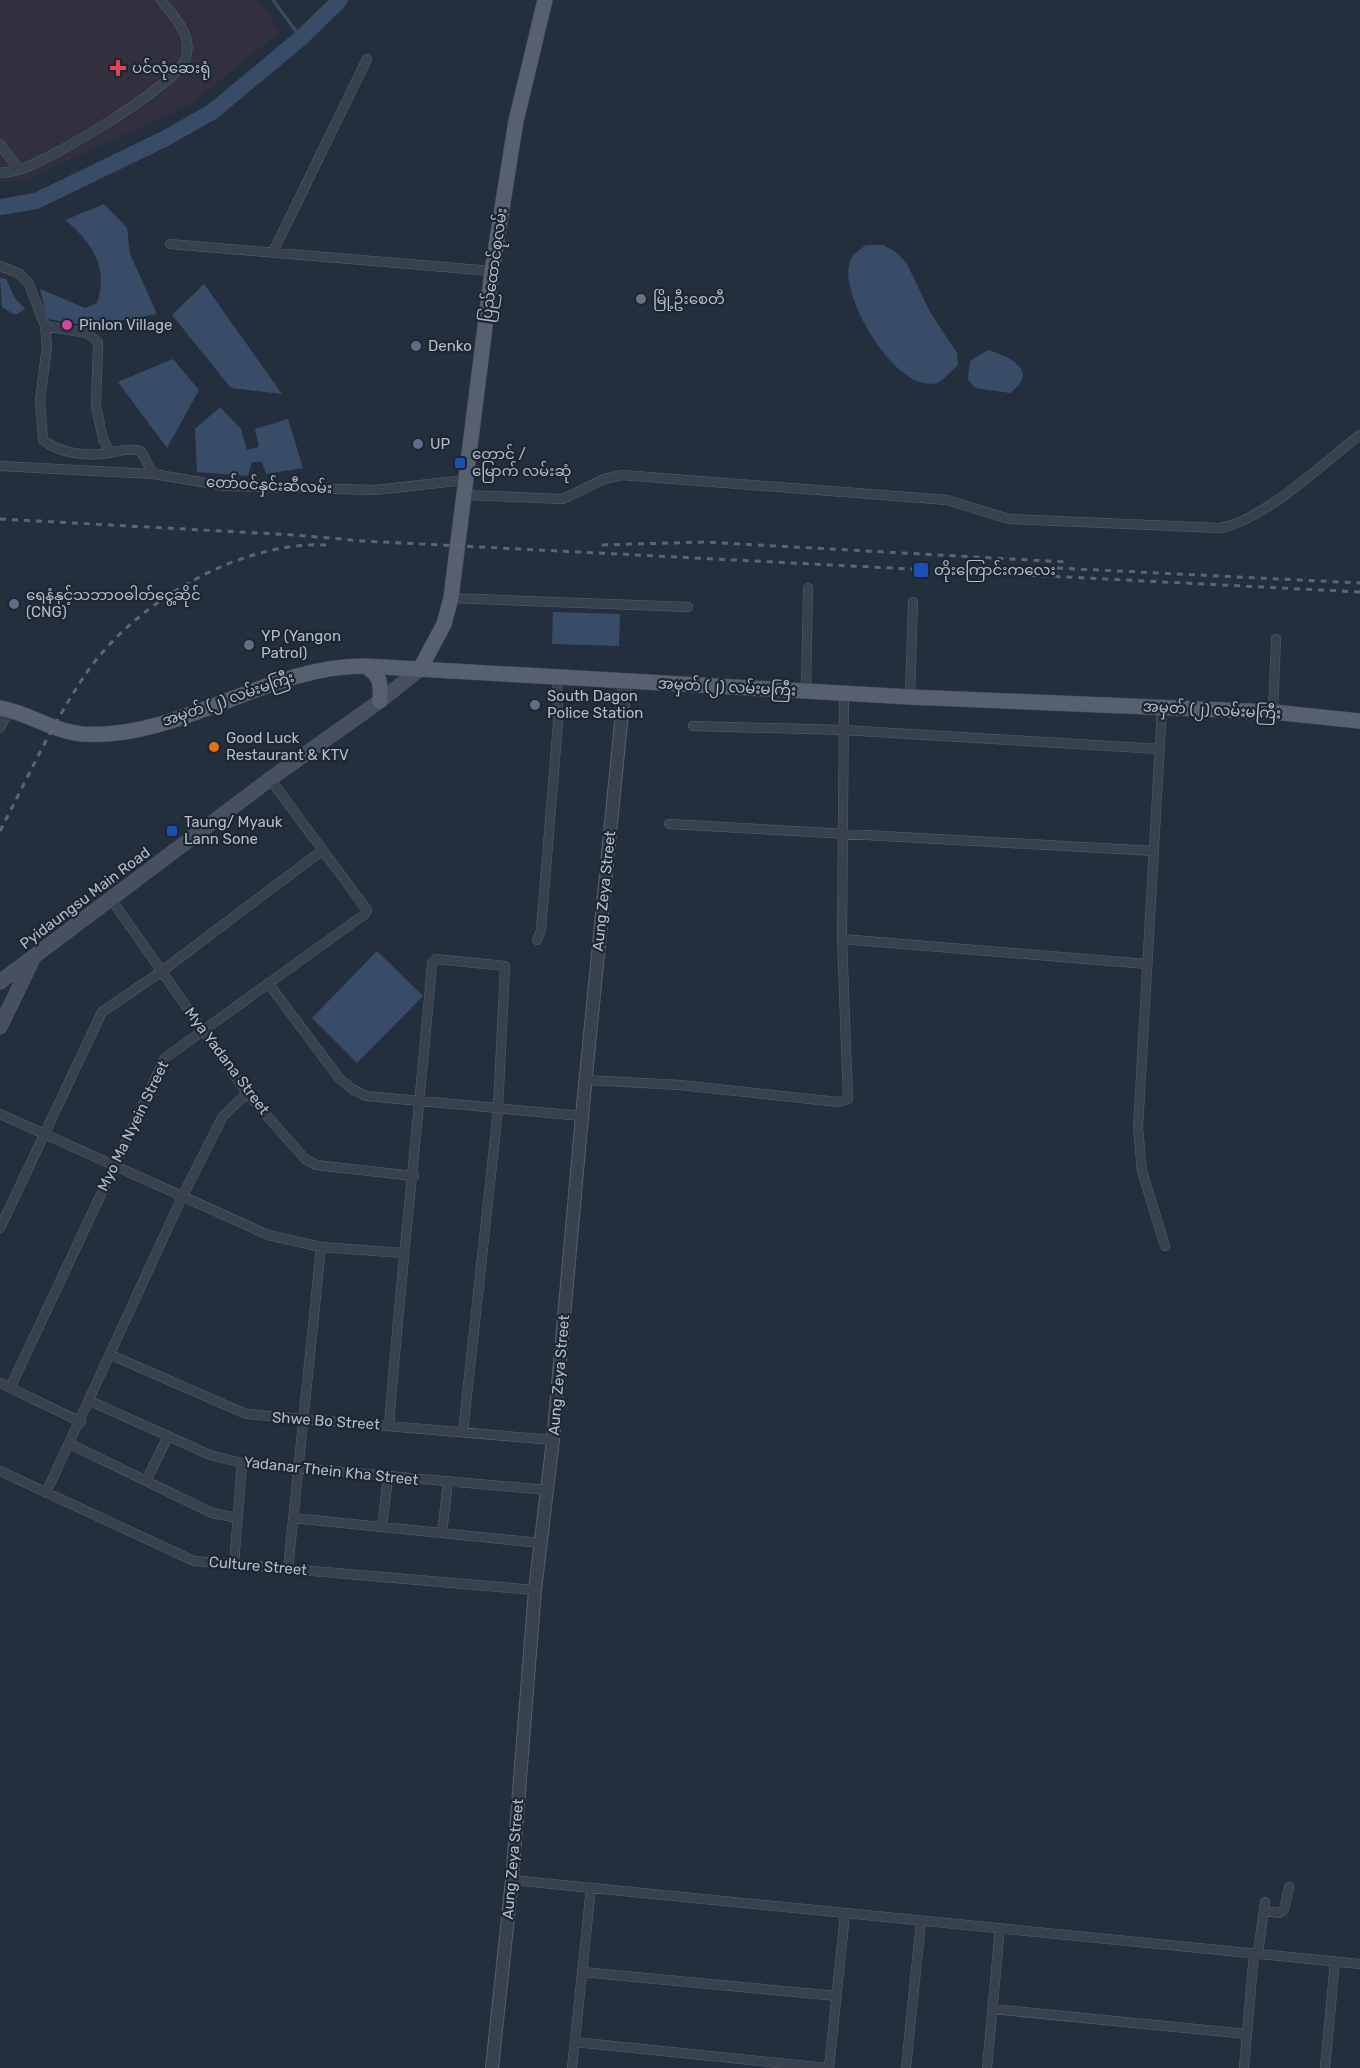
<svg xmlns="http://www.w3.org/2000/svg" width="1360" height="2068" viewBox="0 0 1360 2068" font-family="Rubik,'Noto Sans Myanmar',sans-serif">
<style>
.medical{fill:#32303f}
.water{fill:#394c67}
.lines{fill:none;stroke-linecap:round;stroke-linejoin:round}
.stream{stroke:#394c67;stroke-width:3}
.river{stroke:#394c67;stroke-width:16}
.minor-casing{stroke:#565f6c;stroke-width:10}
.tertiary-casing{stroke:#565f6c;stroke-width:14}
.secondary-casing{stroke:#565f6c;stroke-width:15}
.primary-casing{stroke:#414a57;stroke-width:16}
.minor{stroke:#38414e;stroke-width:9}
.tertiary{stroke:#38414e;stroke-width:12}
.secondary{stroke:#465061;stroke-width:14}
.primary{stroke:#56606e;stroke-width:15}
.rail{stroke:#5a6575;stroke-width:3;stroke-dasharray:6 6;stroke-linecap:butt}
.health-dot{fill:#e0444e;stroke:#1d2633;stroke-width:2}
.worship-dot{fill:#6b7280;stroke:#1d2633;stroke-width:2}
.hotel-dot{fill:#d1479c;stroke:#1d2633;stroke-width:2}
.service-dot{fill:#5c6f8a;stroke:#1d2633;stroke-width:2}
.transit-dot{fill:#1a4fb4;stroke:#1d2633;stroke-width:2}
.food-dot{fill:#e8710a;stroke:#1d2633;stroke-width:2}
.labels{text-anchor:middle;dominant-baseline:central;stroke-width:4.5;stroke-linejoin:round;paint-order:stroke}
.poi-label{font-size:15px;fill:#b4bcc9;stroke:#1d2633;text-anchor:start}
.street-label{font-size:15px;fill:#b4bcc9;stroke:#1d2633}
</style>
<rect width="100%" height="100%" fill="#242f3e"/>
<path class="medical" d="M0,0H258L280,31L190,105L23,181L0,182Z"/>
<path class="water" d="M104,204L127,228L130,254L157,314L91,326L47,319L40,289L85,308L97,303C109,268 92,242 65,220Z
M866,245H883L896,252L907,264L930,312L957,353L958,365C952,370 944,380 937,383C896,394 841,298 849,265C851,255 858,251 866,245Z
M0,278L6,279L15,298L25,309L15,315L2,307Z
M204,284L282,394L231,388L172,315Z
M988,350C1011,357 1040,371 1010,393L975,388L968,379L970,361Z
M173,359L199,390L167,448L118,382Z
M220,407L241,429L247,450L259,447L255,429L288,419L303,468L266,474L262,462H252L248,476L197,472L195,429Z
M553,612L620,614L619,646L552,644Z
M377,951L423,996L357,1063L312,1018Z"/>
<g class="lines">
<path class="stream" d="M273,0L301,38"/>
<path class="river" d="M0,207L36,201L164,139L212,112L301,38L340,0"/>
<defs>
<path id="minor" d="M0,144L19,170
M0,173C6,172 12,172 18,170C48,162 173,87 185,60C195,37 174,17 161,0
M170,244L492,271
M273,252L367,59
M0,266L20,274L29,284L45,326L47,347L40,400L43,440C60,453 86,457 108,453C120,451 129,448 141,451L153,474
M45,326L87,333L98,342L96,406L103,439L110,453
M0,466L153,474L225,486L375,490L465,480
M465,495L563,499L604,479L622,475L947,500L1009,519L1220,528C1263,521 1323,463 1360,435
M451,598L688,607
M806,692L808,588
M910,697L913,602
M1162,708L1138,1128L1142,1171L1165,1246
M1273,712L1276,639
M693,726L843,730L1160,749
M0,728L9,709
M669,824L1154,851
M111,899L247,1093L305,1159L316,1165L414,1176
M842,939L1147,964
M537,940L541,930L558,723L557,678
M268,983L339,1078L352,1089L366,1096L582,1116
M586,1080L680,1085L838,1102L848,1099L842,939L844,694
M0,1114L268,1235L321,1247L403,1253
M0,1228L102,1012L162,971L323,850
M111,1355L246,1414L553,1440
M0,1383L81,1422
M10,1388L165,1058L365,914L367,910L270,779
M90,1401L210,1455L242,1463L547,1490
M389,1426C401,1271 419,1117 432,963L436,959L505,966L498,1110L463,1432
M70,1444L212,1513L238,1518
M0,1471L194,1561L535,1590
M146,1481L168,1436
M46,1493L182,1197L223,1116L247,1093
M293,1518L540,1543
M382,1527L388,1477
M442,1533L448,1482
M234,1564L242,1463
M288,1569L321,1247
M512,1880L1360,1964
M1264,1911L1279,1913L1284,1910L1289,1887
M1258,1953L1265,1902
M582,1972L837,1996
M992,2009L1247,2034
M575,2042L826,2068
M572,2068L591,1888
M829,2068L845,1914
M906,2068L921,1921
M987,2068L1000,1928
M1244,2068L1254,1953
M1325,2068L1335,1962"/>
<path id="tertiary" d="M492,2068L512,1880L535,1590L553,1440L582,1116L625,682"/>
<path id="secondary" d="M0,982L270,779L380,701L420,669
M0,1027L32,961"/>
<path id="primary" d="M365,666C381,676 381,683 380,701
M420,669L444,624L451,598L492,271L516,121L545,0
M0,708C29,713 52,731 82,734C178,741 268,665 365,666L910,697L1273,712L1360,721"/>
</defs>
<use href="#minor" class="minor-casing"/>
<use href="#tertiary" class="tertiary-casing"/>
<use href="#secondary" class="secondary-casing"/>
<use href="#primary" class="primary-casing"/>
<use href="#minor" class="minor"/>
<use href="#tertiary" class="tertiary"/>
<use href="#secondary" class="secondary"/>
<use href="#primary" class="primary"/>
<path class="rail" d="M0,519L295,535L363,541L1360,592
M602,545L704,542L1066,562
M1057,568L1360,583
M0,831C27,779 52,724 85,675C133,604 238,541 326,545"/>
</g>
<path class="health-dot" d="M115 59h6v6h6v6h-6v6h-6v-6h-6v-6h6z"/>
<circle class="worship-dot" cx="641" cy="299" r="6"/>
<circle class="hotel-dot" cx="67" cy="325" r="6"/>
<g class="service-dot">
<circle cx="416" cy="346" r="6"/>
<circle cx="418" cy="444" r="6"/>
<circle cx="14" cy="604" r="6"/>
<circle cx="249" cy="645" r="6"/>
<circle cx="535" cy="705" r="6"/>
</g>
<g class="transit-dot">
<rect x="454" y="457" width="12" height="12" rx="3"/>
<rect x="913" y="562" width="16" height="16" rx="3"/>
<rect x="166" y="825" width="12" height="12" rx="3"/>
</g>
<circle class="food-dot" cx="214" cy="747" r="6"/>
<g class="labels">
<g class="poi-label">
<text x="132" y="68">ပင်လုံဆေးရုံ</text>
<text x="653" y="299">မြို့ဦးစေတီ</text>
<text x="79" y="325">Pinlon Village</text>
<text x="428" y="346">Denko</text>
<text x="430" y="444">UP</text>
<text x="472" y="454">တောင် /<tspan x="472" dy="17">မြောက် လမ်းဆုံ</tspan></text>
<text x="934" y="570">တိုးကြောင်းကလေး</text>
<text x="26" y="595">ရေနံနှင့်သဘာဝဓါတ်ငွေ့ဆိုင်<tspan x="26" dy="17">(CNG)</tspan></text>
<text x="261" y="636">YP (Yangon<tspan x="261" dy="17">Patrol)</tspan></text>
<text x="547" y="696">South Dagon<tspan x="547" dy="17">Police Station</tspan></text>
<text x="226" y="738">Good Luck<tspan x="226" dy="17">Restaurant &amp; KTV</tspan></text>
<text x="184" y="822">Taung/ Myauk<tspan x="184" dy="17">Lann Sone</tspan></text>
</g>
<g class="street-label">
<text transform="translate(494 265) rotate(-82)">ပြည်ထောင်စုလမ်း</text>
<text transform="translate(269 485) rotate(3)">တော်ဝင်နှင်းဆီလမ်း</text>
<text transform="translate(727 687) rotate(3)">အမှတ် (၂) လမ်းမကြီး</text>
<text transform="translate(228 699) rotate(-19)">အမှတ် (၂) လမ်းမကြီး</text>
<text transform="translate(1212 710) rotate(3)">အမှတ် (၂) လမ်းမကြီး</text>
<text transform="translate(604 891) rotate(-84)">Aung Zeya Street</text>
<text transform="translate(85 898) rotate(-37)">Pyidaungsu Main Road</text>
<text transform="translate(227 1061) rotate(53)">Mya Yadana Street</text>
<text transform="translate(133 1126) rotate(-64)">Myo Ma Nyein Street</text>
<text transform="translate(559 1375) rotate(-85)">Aung Zeya Street</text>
<text transform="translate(326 1421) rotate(4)">Shwe Bo Street</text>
<text transform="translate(331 1471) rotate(6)">Yadanar Thein Kha Street</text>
<text transform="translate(258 1566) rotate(5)">Culture Street</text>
<text transform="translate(513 1859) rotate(-85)">Aung Zeya Street</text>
</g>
</g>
</svg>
